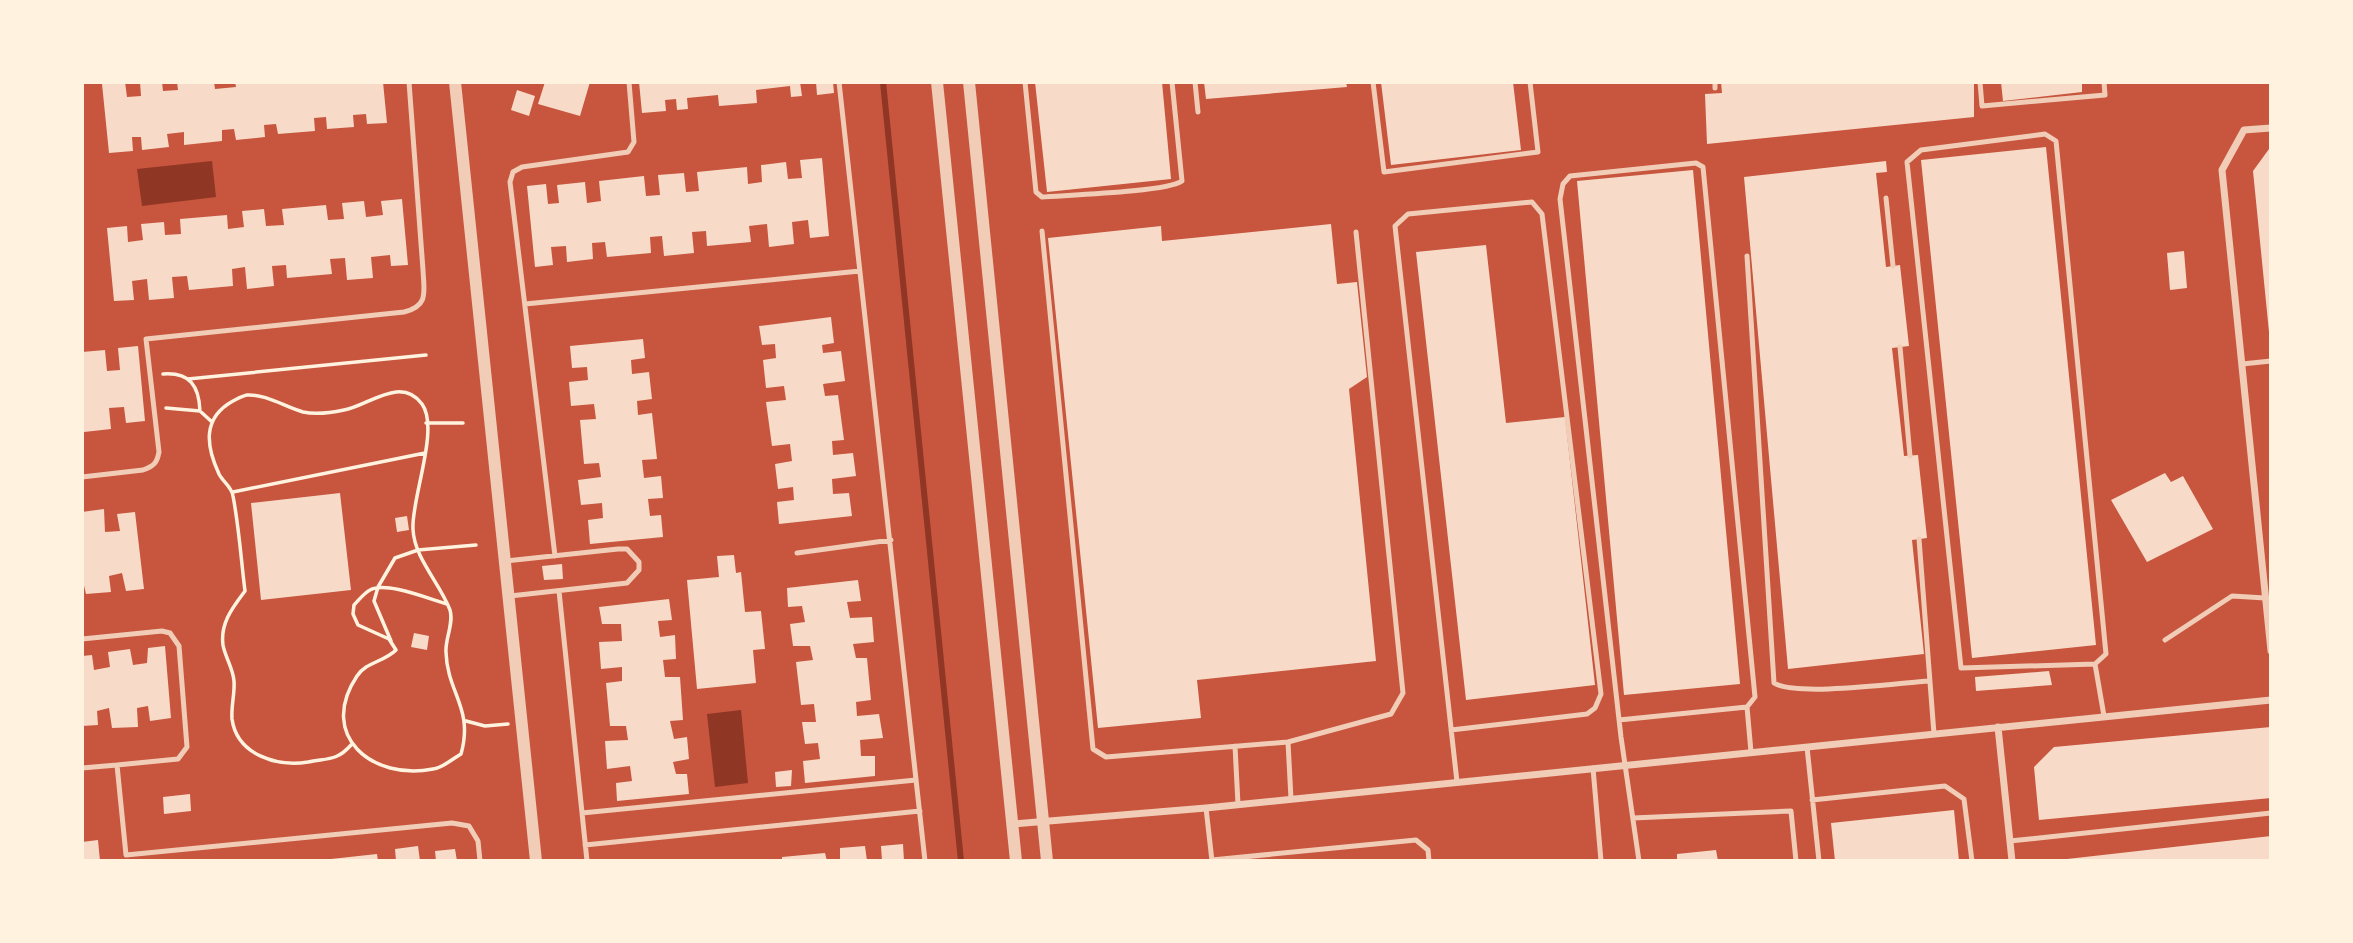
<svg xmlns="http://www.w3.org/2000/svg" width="2353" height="943" viewBox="0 0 2353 943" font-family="'Open Sans',sans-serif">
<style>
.water{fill:#8f3625}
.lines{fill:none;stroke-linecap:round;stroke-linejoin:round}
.stream{stroke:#8f3625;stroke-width:6}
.building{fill:#f7dbc8}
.path{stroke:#fff3e0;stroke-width:3.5}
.service{stroke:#f1ccb7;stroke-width:5}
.minor{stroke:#f1ccb7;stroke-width:7}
.tertiary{stroke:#f1ccb7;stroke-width:12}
</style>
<rect width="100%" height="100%" fill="#c8553d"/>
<path class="water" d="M212,161L216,197L142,206L137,169Z
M741,710L748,783L715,787L707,714Z"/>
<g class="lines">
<path class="stream" d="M883,82L961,861"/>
</g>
<path class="building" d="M125,82L127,97L141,96L140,82H162L163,91L178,90L177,82H214L215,89L236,87L235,82H383L387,123L367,124L366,114L353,115L354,127L327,129L326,117L314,118L315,131L278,134L276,124L264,125L265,137L236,140L234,129L222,130V141L184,145V132L167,134L169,147L142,150L141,137H132L133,151L109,153L102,84Z
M545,82H590L580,116L538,104Z
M639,82H800L802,96L791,97L790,86L756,90L757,103L719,106L718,95L687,98L688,109L677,110L676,99L665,100L666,111L642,113Z
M816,82H833L834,93L817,95Z
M1035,82H1162L1171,179L1047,192Z
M1204,82H1346L1347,87L1206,99Z
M1381,82H1513L1521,150L1391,165Z
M1721,82H1974V117L1707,144L1705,94L1722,93Z
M2001,82H2082V92L2003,101Z
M517,90L535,96L529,116L511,110Z
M2046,147L2096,645L1972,658L1921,160Z
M2269,149H2271V332H2269L2253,171Z
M822,158L829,236L810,238L808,220L792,222L794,244L769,247L767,224L749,226L751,242L707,246L706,231L692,232L694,253L664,256L662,236L650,237L651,253L607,257L605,242L592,243L593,259L567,262L566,246L551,247L553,265L535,267L527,186L546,184L548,204L559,203L557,185L585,182L587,203L601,201L599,181L644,176L646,196L660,195L658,175L684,173L686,192L699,191L697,172L747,167L748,184L762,182L761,165L786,162L788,179L802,178L800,160Z
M1886,161L1887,172L1876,173L1886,267L1900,265L1909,346L1892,348L1904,456L1918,455L1927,538L1912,540L1924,654L1788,669L1744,177Z
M1693,170L1740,684L1624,695L1577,181Z
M402,199L408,265L391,266L390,255L371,257L373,278L347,280L345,258L330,259L332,274L287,278L286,265L272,266L274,286L247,289L245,267L232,269L233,286L189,290L187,276L172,277L174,298L149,300L147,279L132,281L134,300L114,301L107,228L127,226L128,242L143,240L141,224L164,222L165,235L181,234L180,219L227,215L228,229L244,227L242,211L264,209L266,226L284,225L282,209L326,205L328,220L344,219L342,203L364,201L366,217L383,215L381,201Z
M1331,224L1337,284L1357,282L1367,377L1349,389L1376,661L1197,680L1201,718L1098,728L1048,238L1161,226L1162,241Z
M1486,245L1506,423L1565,417L1595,685L1466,700L1416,252Z
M2184,251L2187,288L2170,290L2167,253Z
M831,317L834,343L822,345L823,353L841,351L845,381L823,384L825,396L838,395L844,440L832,441L833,455L853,453L856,476L832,479L833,494L849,493L852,516L779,524L777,502L794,500L793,487L778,489L775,464L792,461L790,444L772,446L766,402L786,400L784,386L766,388L763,360L776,358L775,344L762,345L759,326Z
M643,339L645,358L631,360L632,374L649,372L652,399L637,401L638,415L652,413L657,459L642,460L644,478L661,476L663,498L648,499L650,516L661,515L663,537L590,544L588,520L603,518L602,503L581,505L578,480L601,477L599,463L584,464L580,420L596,419L594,404L571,406L569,382L588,380L587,367L572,368L570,346Z
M138,346L145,421L126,423L124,407L109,408L111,429L84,432L82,352L105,350L107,371L120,370L118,348Z
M2165,473L2171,482L2183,476L2213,529L2147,562L2111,500Z
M340,493L351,590L261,600L251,503Z
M104,509L105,532L120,531L117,514L135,512L144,589L126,591L122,573L109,576L111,592L86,594L82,577V512Z
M407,516L409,530L397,532L395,518Z
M734,555L736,573L741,572L745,612L761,611L765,649L753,650L756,683L697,689L687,580L719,577L717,556Z
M562,564L563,579L544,580L542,566Z
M858,580L861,601L847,602L850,618L872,617L874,642L853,644L856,658H867L871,700L856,702L857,716L879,714L883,738L860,740L861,756H875V776L805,783L803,761L820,759L818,743L805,744L802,722H816L814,704L801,705L796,662L813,660L810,646H793L790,624L805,622L802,606L788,607L787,588Z
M669,599L672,620L658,621L660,637L675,635L676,659L663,660L665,677H680L683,720L670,721L674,739L687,737L689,759L673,762L676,774H687L689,794L617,801L616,783L632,781L630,766L607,769L605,741L628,740L626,726H610L606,683L622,681V667L601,669L599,642L622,641L621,624H602L599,607Z
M414,633L429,636L427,650L411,647Z
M165,646L171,718L150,721L148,706L137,708L138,727L112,728L109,708L97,711L98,725L82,726V656L92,655L94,670L110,667L108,652L130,649L133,665L147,663L148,648Z
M2049,671L2052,685L1976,691L1975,677Z
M2271,727V798L2039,820L2034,767L2054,747Z
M792,770L791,786L776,787L775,772Z
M190,794L191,811L164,814L163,797Z
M1954,810L1959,861H1835L1831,823Z
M2271,836V861H2067V859Z
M98,840L100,861H82V842Z
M903,844L904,861H882L881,846Z
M418,846L420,861H396L395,849Z
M865,846L867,861H840V848Z
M455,849L457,861H436L435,851Z
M1716,850L1718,861H1677V854Z
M825,853L827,861H782V857Z
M377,854L378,861H331V859Z"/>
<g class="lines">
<path class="path" d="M163,374C190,372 199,386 200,411
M188,379L426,355
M166,408L200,411L212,422
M426,423H463
M233,492L425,453
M391,641L374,601L378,587L395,558L418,550L476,545
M466,721L485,726L508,724
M351,745C337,761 328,758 308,762C277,767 237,755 232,719C231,706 235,693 234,681C233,668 225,657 223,645C220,623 233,607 245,591C241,559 239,527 233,496C232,487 223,482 219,474C206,446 202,418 233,401C237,399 242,396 247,395C266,394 285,407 303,412C317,415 330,413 344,410C368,406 401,375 422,404C440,429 411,499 413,529C414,558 440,583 450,610C454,623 445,639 446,652C447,693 474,708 461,754C452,759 443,768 433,769C373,781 317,736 357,676C366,662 384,662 396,650L389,639L358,625L353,614L354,605C359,600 364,593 370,590C386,581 429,599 447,604"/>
<path class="service" d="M839,82L925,861
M1025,82L1036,192L1042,197C1067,195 1167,192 1182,181L1172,82
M1195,82L1198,112
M1373,82L1384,172L1538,152L1530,82
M1715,82V88
M1980,82L1982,106L2105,95L2104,82
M1886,198L1893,266
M1042,231L1093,749L1106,757L1288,742
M1747,256L1774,683C1796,697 1898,683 1929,681
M525,304L860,271
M1900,347L1910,456
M2242,364L2271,361
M82,477L143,470C154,466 157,463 159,452L146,339L404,312C429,306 424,292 423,270L409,82
M1919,539L1934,734
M797,553L891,540
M555,556L510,182L513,172L522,167L628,152L634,142L629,82
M506,561L618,549H627L639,562V570L627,583L510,596
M559,591L587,861
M82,639L162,631L170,633L179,646L187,747L178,759L117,765
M2165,640L2232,596L2265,598
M2095,664L1961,668L1907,162L1921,150L2045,134L2056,141L2106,654L2095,664L2104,716
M1747,707L1751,752
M1619,720L1747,707L1755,697L1703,167L1696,163L1570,176L1563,184L1560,199L1621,737L1639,861
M1451,730L1587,714L1595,708L1601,694L1542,214L1532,202L1408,214L1395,226L1457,782
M1235,746L1238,804
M1807,747L1819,861
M82,768L117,765L126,855L452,823L469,826L478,841L480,861
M1593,768L1601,861
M1291,799L1288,742L1391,714L1403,693L1356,232
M1812,800L1945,786L1964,799L1972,861
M1206,808L1212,861
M582,813L916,780
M1633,818L1791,811L1796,861
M2010,841L2271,813
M585,845L920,811
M1212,860L1416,840L1428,850L1429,861"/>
<path class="minor" d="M2271,128L2244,130L2222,170L2271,651
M1998,727L2012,861
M1013,824L1206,808L2271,700"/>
<path class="tertiary" d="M455,82L536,861
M937,82L1016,861
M969,82L1047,861"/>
</g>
<rect width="2353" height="943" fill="none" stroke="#fff3e0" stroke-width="168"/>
</svg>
